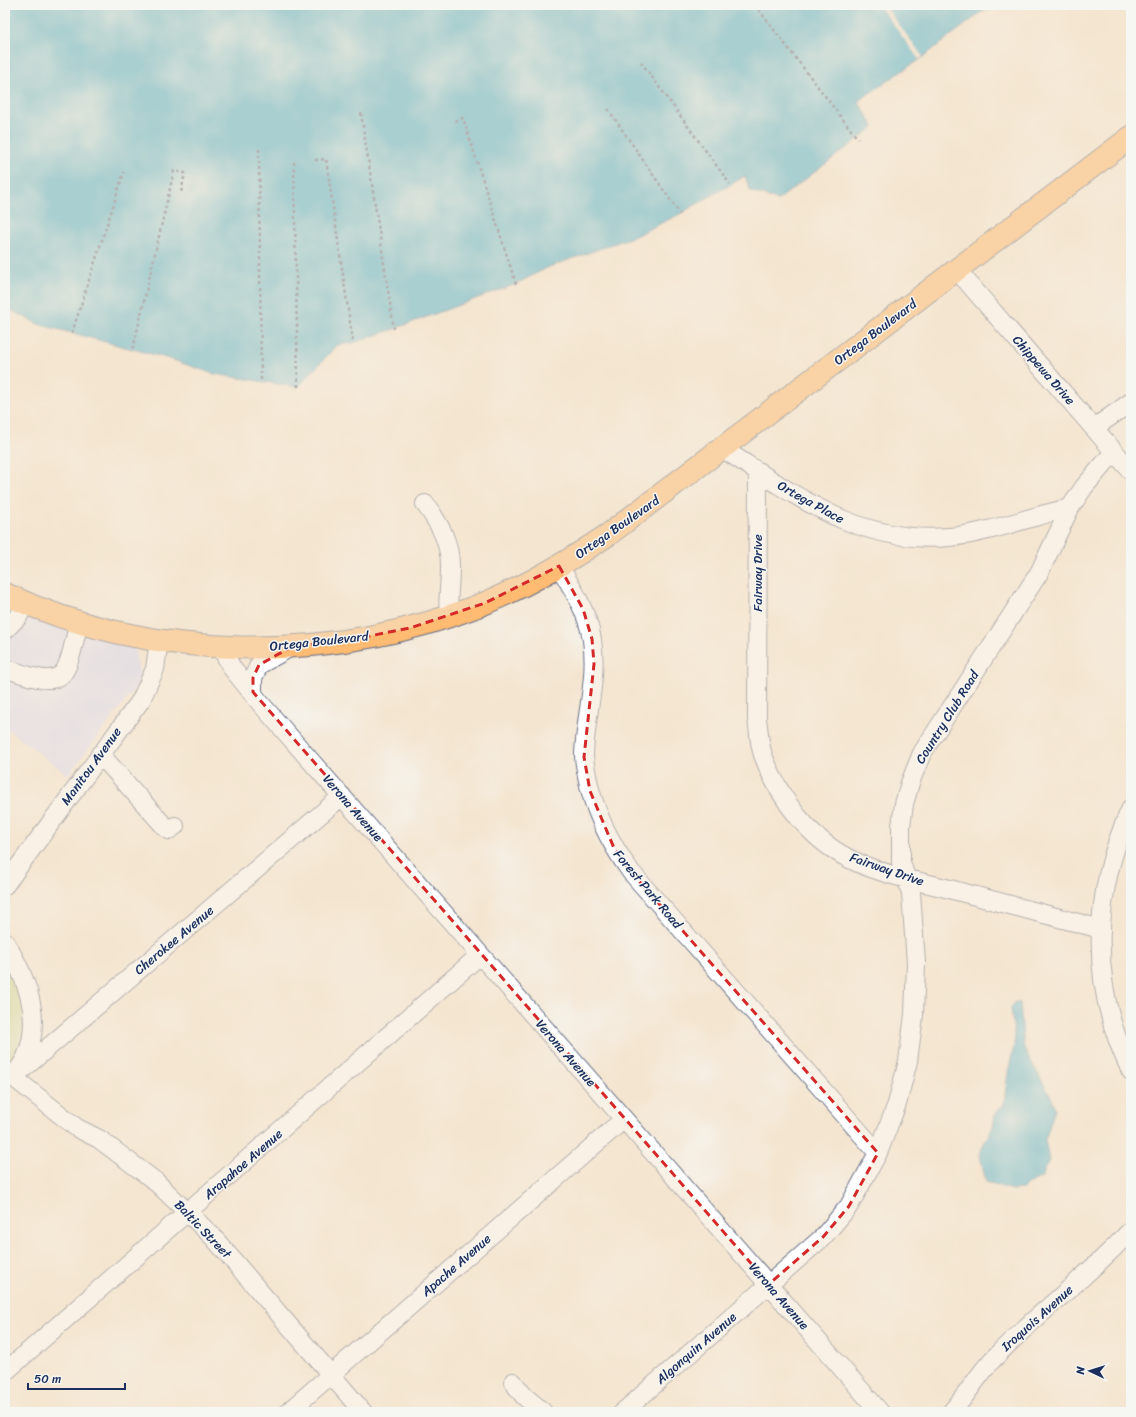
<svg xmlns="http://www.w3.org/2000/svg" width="1136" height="1417" viewBox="0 0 1136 1417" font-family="Sriracha,sans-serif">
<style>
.built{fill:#d6d8f8}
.green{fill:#bbca6d;stroke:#6b7c66}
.water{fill:#51b3d0;stroke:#367197}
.pier{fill:#f4e5d0}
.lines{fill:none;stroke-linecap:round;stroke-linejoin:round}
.minor-casing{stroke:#676f86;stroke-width:20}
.major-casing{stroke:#676f86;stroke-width:24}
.path{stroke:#676f86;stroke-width:2.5;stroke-dasharray:3 3;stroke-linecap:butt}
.minor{stroke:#fff;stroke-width:18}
.major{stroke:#febb71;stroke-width:22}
.marked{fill:none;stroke:#d62828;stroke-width:3;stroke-dasharray:8 5;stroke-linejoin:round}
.labels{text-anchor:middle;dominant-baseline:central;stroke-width:3;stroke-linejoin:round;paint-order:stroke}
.street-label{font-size:13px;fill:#1b2f5e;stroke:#f6f6f2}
</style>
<rect width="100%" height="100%" fill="#f6f6f2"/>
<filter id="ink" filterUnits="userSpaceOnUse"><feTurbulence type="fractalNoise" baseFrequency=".025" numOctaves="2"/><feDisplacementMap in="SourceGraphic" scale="8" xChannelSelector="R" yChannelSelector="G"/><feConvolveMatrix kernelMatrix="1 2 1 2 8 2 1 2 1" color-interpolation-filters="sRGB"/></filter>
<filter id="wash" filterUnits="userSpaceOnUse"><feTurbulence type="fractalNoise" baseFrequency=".012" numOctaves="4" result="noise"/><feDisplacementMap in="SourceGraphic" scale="16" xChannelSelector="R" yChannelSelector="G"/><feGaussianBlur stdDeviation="0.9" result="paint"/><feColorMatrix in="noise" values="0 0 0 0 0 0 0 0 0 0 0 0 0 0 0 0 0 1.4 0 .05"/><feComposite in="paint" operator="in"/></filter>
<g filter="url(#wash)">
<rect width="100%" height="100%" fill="#f4e5d0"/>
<path class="built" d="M5,605L134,648L141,680L68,775L5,727Z"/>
<path class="green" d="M5,952C10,965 23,991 25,1004C27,1031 18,1054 5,1078Z"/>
<path class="water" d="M5,5H991L923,57L858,101L874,127L778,200L750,191L745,176L680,214L635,236L549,267L516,284L394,329L353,343L337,345L298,387L214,374L170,359L38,324L5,307Z
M1014,1002L1020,1003L1024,1049L1052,1099L1055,1109L1045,1140L1049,1160L1042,1177L1026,1185L1023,1189L1013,1190L986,1182L980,1155L983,1145L993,1127L995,1115L1004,1104L1008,1072L1015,1041L1011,1009Z"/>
<path class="pier" d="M879,5H884L923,57L919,59Z"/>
</g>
<g filter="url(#ink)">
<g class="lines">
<defs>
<path id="minor" d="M957,270L1131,471
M1094,428L1131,402
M723,449C796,495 857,545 950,537C991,533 1030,516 1070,508
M758,471L757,719C759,730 759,744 763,755C779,799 811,842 856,862C887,876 924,882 957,891C1005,904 1053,916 1101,929
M425,504C440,524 451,544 450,569C450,585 447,600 449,616
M559,566C573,589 588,613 592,640C598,679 585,717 584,755C584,762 586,769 587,776C594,812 610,843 631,872L878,1153
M5,630L18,617L25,603
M220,646L232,668L261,704L880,1412
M5,668C20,673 55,689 65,670C72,658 75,636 79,622
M253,692V678L259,665L291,647
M100,754L166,828L169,830L175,826
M1131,808C1092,893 1089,986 1131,1071
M5,885L141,700L155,669L159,640
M5,942C26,977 43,1017 26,1057C23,1064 17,1071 13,1077L77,1128L99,1139L155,1181L213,1237L363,1412
M23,1069L342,796
M5,1372L480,955
M513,1382L524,1396L543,1412
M288,1412L624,1119
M623,1412L823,1237L849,1206L878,1153L897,1104L908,1061L914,1015L916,963L911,893L901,862V826L904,804L910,783L922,753L1039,573L1070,508L1084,487L1114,452
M951,1412C968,1395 979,1372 997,1355C1040,1311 1090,1275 1131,1230"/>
<path id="major" d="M5,594C153,663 332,664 483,604C527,586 569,561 609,534L1131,137"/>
</defs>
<use href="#minor" class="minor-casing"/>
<use href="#major" class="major-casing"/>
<path class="path" d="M755,5L858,139
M641,62L730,184
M608,109L680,214
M361,113L394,329
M455,121L463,118L516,284
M259,149L261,382
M315,160L326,159L353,343
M294,162L298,387
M72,333L124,172
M133,349L174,171L185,173L181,193"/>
<use href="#minor" class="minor"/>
<use href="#major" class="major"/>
</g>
</g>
<path d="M0 0H1136V1417H0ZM559,566L583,609L592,639L594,664L584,757L590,791L614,848L631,872L878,1153L849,1206L823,1237L769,1284L253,692V678L259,665L291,647L349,640L410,628L485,603Z" fill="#f4e5d0" fill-opacity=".55" fill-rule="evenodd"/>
<path class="marked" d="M559,566L583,609L592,639L594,664L584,757L590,791L614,848L631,872L878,1153L849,1206L823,1237L769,1284L253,692V678L259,665L291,647L349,640L410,628L485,603Z"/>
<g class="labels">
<g class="street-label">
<text transform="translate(875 332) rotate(-37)">Ortega Boulevard</text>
<text transform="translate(1044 370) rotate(49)">Chippewa Drive</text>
<text transform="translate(811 502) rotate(29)">Ortega Place</text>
<text transform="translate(617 527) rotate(-35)">Ortega Boulevard</text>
<text transform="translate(757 573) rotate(-90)">Fairway Drive</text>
<text transform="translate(319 641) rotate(-6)">Ortega Boulevard</text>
<text transform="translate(947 717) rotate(-58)">Country Club Road</text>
<text transform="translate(91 766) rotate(-54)">Manitou Avenue</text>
<text transform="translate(353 808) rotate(49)">Verona Avenue</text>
<text transform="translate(887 869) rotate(19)">Fairway Drive</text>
<text transform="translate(648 889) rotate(50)">Forest Park Road</text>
<text transform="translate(174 940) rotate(-40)">Cherokee Avenue</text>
<text transform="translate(566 1053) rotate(49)">Verona Avenue</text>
<text transform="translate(243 1164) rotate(-41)">Arapahoe Avenue</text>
<text transform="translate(203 1229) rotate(46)">Baltic Street</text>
<text transform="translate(456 1265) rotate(-41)">Apache Avenue</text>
<text transform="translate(779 1296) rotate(49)">Verona Avenue</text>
<text transform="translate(1037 1318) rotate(-42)">Iroquois Avenue</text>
<text transform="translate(696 1348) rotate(-41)">Algonquin Avenue</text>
</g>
</g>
<rect width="1136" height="1417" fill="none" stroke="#f6f6f2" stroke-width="20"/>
<g transform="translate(1090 1371) rotate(274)" stroke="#f6f6f2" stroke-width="3" paint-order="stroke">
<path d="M0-3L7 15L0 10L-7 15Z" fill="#1b2f5e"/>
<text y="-6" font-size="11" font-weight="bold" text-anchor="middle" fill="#1b2f5e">N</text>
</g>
<path d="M28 1383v6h97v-6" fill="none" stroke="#1b2f5e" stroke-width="2"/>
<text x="34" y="1383" font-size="12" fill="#1b2f5e" stroke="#f6f6f2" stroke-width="3" paint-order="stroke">50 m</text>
</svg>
